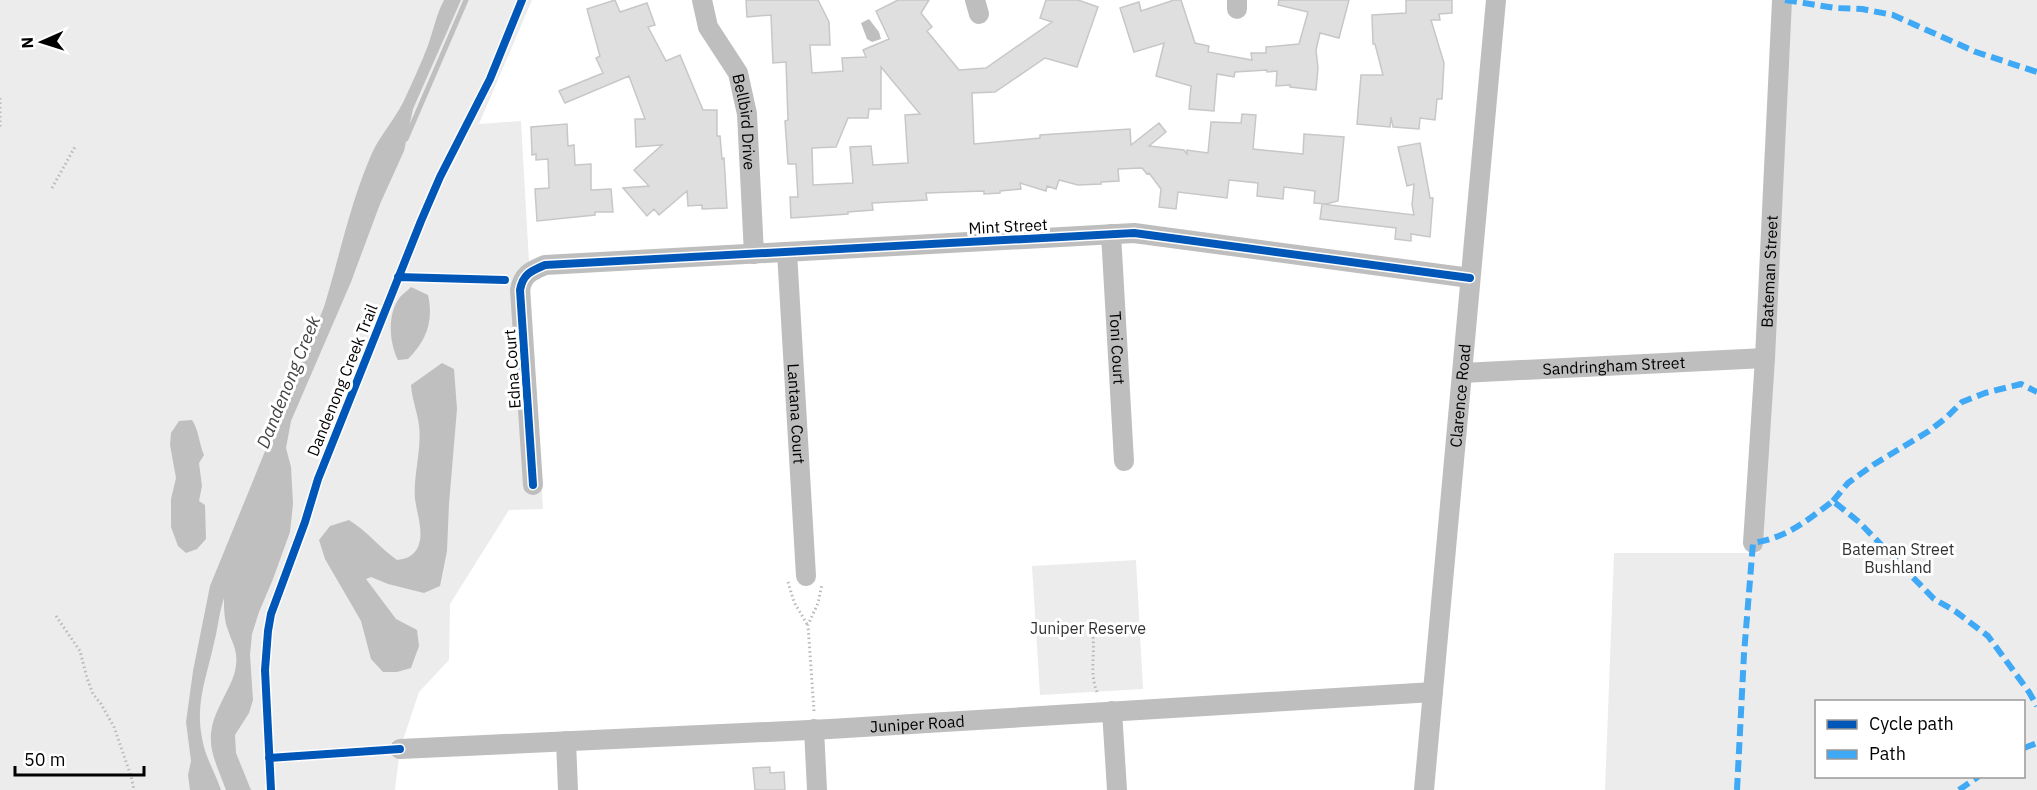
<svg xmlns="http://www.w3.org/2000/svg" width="2037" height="790" viewBox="0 0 2037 790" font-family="'IBM Plex Sans',sans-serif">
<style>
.green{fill:#ececec;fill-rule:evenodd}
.water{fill:#bfbfbf}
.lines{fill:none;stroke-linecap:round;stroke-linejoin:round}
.stream{stroke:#bfbfbf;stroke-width:5}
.building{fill:#dfdfdf;stroke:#c7c7c7;stroke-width:1.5;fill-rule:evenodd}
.path{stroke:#b9b9b9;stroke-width:3;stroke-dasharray:1.5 3;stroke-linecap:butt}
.street{stroke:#bebebe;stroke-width:20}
.quiet{stroke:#3fa9f5;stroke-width:6;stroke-dasharray:12 6;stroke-linecap:butt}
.cycleway-casing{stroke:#fff;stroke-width:11}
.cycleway{stroke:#0057b8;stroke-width:8}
.labels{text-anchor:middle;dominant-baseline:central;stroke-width:6;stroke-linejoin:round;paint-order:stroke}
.street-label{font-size:16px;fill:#000;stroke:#fff}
.park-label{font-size:16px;fill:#333;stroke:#fff}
.water-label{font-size:18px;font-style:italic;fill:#444;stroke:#fff}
</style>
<rect width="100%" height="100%" fill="#fff"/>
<path class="green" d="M0,0H532L479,124L521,121L543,509L509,510L450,604L449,660L419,692L400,749L395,790H0Z
M1789,0H2037V790H1605L1614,553H1759L1786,123ZM1816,702H2024V776H1816Z
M1136,560L1143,689L1040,695L1032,566Z"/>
<path class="water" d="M444,0H461L413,109L404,151L380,204L351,282L291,421L286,448L291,467L293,504L290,532L273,579L259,612L252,634L250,655L253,700L249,713L235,735L236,753L251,790H226C213,755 202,740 221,703C227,690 235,678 236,665C238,650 232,643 228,630C224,620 224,608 224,598C219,613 218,628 214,643C207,676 195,703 202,738C205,757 215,772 221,790H190L188,775L191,761L186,722L193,671L210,586L324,307C340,255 350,203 372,153C382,132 398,116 407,94C414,79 421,63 427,48C433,32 436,15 444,0Z
M869,19L879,32L881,39L872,42L867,39L861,23Z
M411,287L428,295C434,321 426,341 408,359L398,360C389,342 387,314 400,297C403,294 408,290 411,287Z
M442,363L454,369L457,409L449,504L447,551L440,586L424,593L388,584L371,577L366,579L396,619L417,630L419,646L411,668L397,672H383L371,659L361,621L325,559L319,540L330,526L349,520C367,531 380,548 397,560C405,559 412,557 417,549C425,534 417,515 415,499C413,475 422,450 419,425C417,411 412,399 411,385Z
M192,420C199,430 199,444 204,455L199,463L202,486L199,501L205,505L206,539L197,549L186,553L178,546L171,527V499L176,478L170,445L171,433L179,421Z"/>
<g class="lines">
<path class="stream" d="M406,139L466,0"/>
</g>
<path class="building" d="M615,0L620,12L647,3L655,25L648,27L666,61L680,55L703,110H717V136H720L722,159L724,158L727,208L702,209V205L688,206L687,191L659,215L654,209L647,216L623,188L649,186L634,170L662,145L636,147L635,119H645L629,76L565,103L559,91L603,73L596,58L600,56L587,9Z
M746,0H818L829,22L830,45H810L812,73L843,71L842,58L866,57L863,50L889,39L876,11L898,0H929L921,13L932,27L927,31L959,70L986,68L1052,22L1040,18L1046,0H1078L1098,7L1077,67L1045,58L995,92L972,93L974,144L1040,138V135L1130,129L1131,145L1159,123L1166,132L1149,146L1184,150L1187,154V150L1208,153L1211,122L1241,123L1242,114L1256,115L1253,149L1303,154L1304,134L1344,137L1338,201L1326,204L1314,203L1315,191L1284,187L1283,199L1257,196L1258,183L1229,180L1227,198L1178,192L1176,209L1159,207L1161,189L1149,173L1147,174L1142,168L1118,169L1119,181L1101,182V184L1078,185L1059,180L1056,189L1047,186L1046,191L1020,183L1021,189L1000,191V193L984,194V191L926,193L927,200L872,203L873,210L848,212V214L791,218L790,197H798L796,164H788L785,121L788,120L786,62L773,63L771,15L747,17ZM881,67L920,114L905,115L908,163L873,165L871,146L850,147L853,183L813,185L812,148L836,147L848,118H868L869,109H881Z
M1174,0H1181L1195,43L1209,46L1208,52L1252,60L1251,53H1266V47L1299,44L1308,12L1278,5L1279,0H1349L1339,38L1320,33L1316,50L1318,68L1316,90L1290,87V85L1276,86L1277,71L1267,72V70L1235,72L1234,77L1217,74L1214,111L1189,109L1191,86L1156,76L1164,43L1134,52L1120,8L1139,2L1141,11Z
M1406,0H1452V13L1439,14L1440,20H1431L1444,63L1442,99H1437L1435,120L1420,118L1419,129L1393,127L1391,117L1390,127L1357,124L1361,75H1383L1375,44H1373L1372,15L1406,13Z
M567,124L568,146L574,145L575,165L591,164V190L611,189L613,212H595V215L537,221L535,189L549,188L548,159L536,160V154L532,155L531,127Z
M1420,143L1430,198H1433L1430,237L1411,234V241L1395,239L1396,228L1320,219L1322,204L1414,215L1412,205L1414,184L1407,186L1398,147Z
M770,767V773L784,772L785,790H755L753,768Z"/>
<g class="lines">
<path class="path" d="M0,98V128
M52,188L76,145
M788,582L794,602L807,624
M56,616L80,651L87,678L93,694L101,704L114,727L131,776L134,790
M1093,637C1095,657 1089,675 1098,694
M814,711L808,625L818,603L822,584"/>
<g class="street">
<path id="s1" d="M702,0L708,27L738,73L747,114L754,254"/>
<path d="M975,0L979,14"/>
<path d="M1237,9V0"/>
<path id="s2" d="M1111,234L1124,461"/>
<path id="s3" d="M787,252L806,576"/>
<path id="s4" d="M1462,373L1765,358"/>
<path d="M533,485L520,290C523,274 531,271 545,265L1134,233L1470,278"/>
<path id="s5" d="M1753,543L1765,358L1782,0"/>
<path d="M1112,711L1117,790"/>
<path d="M814,729L817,790"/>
<path d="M566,741L568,790"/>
<path id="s6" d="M400,749L830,729L1433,692"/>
<path id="s7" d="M1424,790L1496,0"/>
</g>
<path class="quiet" d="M1785,0L1835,8L1862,9L1893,15L1976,52L2037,72
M1833,501L1848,483L1873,465L1929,431L1946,418L1962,402L1985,393L2021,384L2037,392
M2024,748L2037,743
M1737,790L1744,654L1753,543C1788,537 1805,522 1833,501L1859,522L1934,599L1955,611L1988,636L2029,692L2037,706
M1959,790L1979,776"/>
<defs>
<path id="cycleway" d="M398,277L505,280
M533,485L520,290C523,274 531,271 545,265L1134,233L1470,278
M269,758L400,749
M271,790L265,670L268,631L271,614L305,522L318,479L421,221L440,177L490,79L522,0"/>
</defs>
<use href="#cycleway" class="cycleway-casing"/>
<use href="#cycleway" class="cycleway"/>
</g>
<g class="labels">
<g class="street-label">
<text stroke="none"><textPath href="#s1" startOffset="132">Bellbird Drive</textPath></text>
<text transform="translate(1008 226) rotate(-3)">Mint Street</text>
<text stroke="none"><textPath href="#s5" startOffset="272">Bateman Street</textPath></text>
<text stroke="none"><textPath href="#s2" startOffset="114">Toni Court</textPath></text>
<text stroke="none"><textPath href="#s4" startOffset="152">Sandringham Street</textPath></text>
<text transform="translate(512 369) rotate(-94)">Edna Court</text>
<text transform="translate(342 380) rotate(-68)">Dandenong Creek Trail</text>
<text stroke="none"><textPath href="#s7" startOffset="396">Clarence Road</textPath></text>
<text stroke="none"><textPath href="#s3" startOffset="162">Lantana Court</textPath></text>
<text stroke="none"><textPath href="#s6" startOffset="518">Juniper Road</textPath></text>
</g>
<g class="park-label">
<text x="1898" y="549">Bateman Street<tspan x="1898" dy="18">Bushland</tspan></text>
<text x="1088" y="628">Juniper Reserve</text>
</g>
<g class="water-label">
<text transform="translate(288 382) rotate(-68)">Dandenong Creek</text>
</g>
</g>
<rect x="1815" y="700" width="210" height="78" fill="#ffffff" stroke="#999999" stroke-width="1.5"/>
<rect x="1827" y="720" width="30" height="9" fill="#0057b8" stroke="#999999" stroke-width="1.5"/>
<text x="1869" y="730" font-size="18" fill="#000000">Cycle path</text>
<rect x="1827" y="750" width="30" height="9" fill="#3fa9f5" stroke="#999999" stroke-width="1.5"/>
<text x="1869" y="760" font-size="18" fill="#000000">Path</text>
<g transform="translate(42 42) rotate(267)" stroke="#ffffff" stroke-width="4.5" paint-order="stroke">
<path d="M0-4.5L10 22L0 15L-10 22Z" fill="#000000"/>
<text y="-9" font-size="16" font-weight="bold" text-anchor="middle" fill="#000000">N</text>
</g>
<path d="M15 766v9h129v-9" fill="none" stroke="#000000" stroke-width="3"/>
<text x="24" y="766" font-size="18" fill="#000000" stroke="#ffffff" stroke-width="4.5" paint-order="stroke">50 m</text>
</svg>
